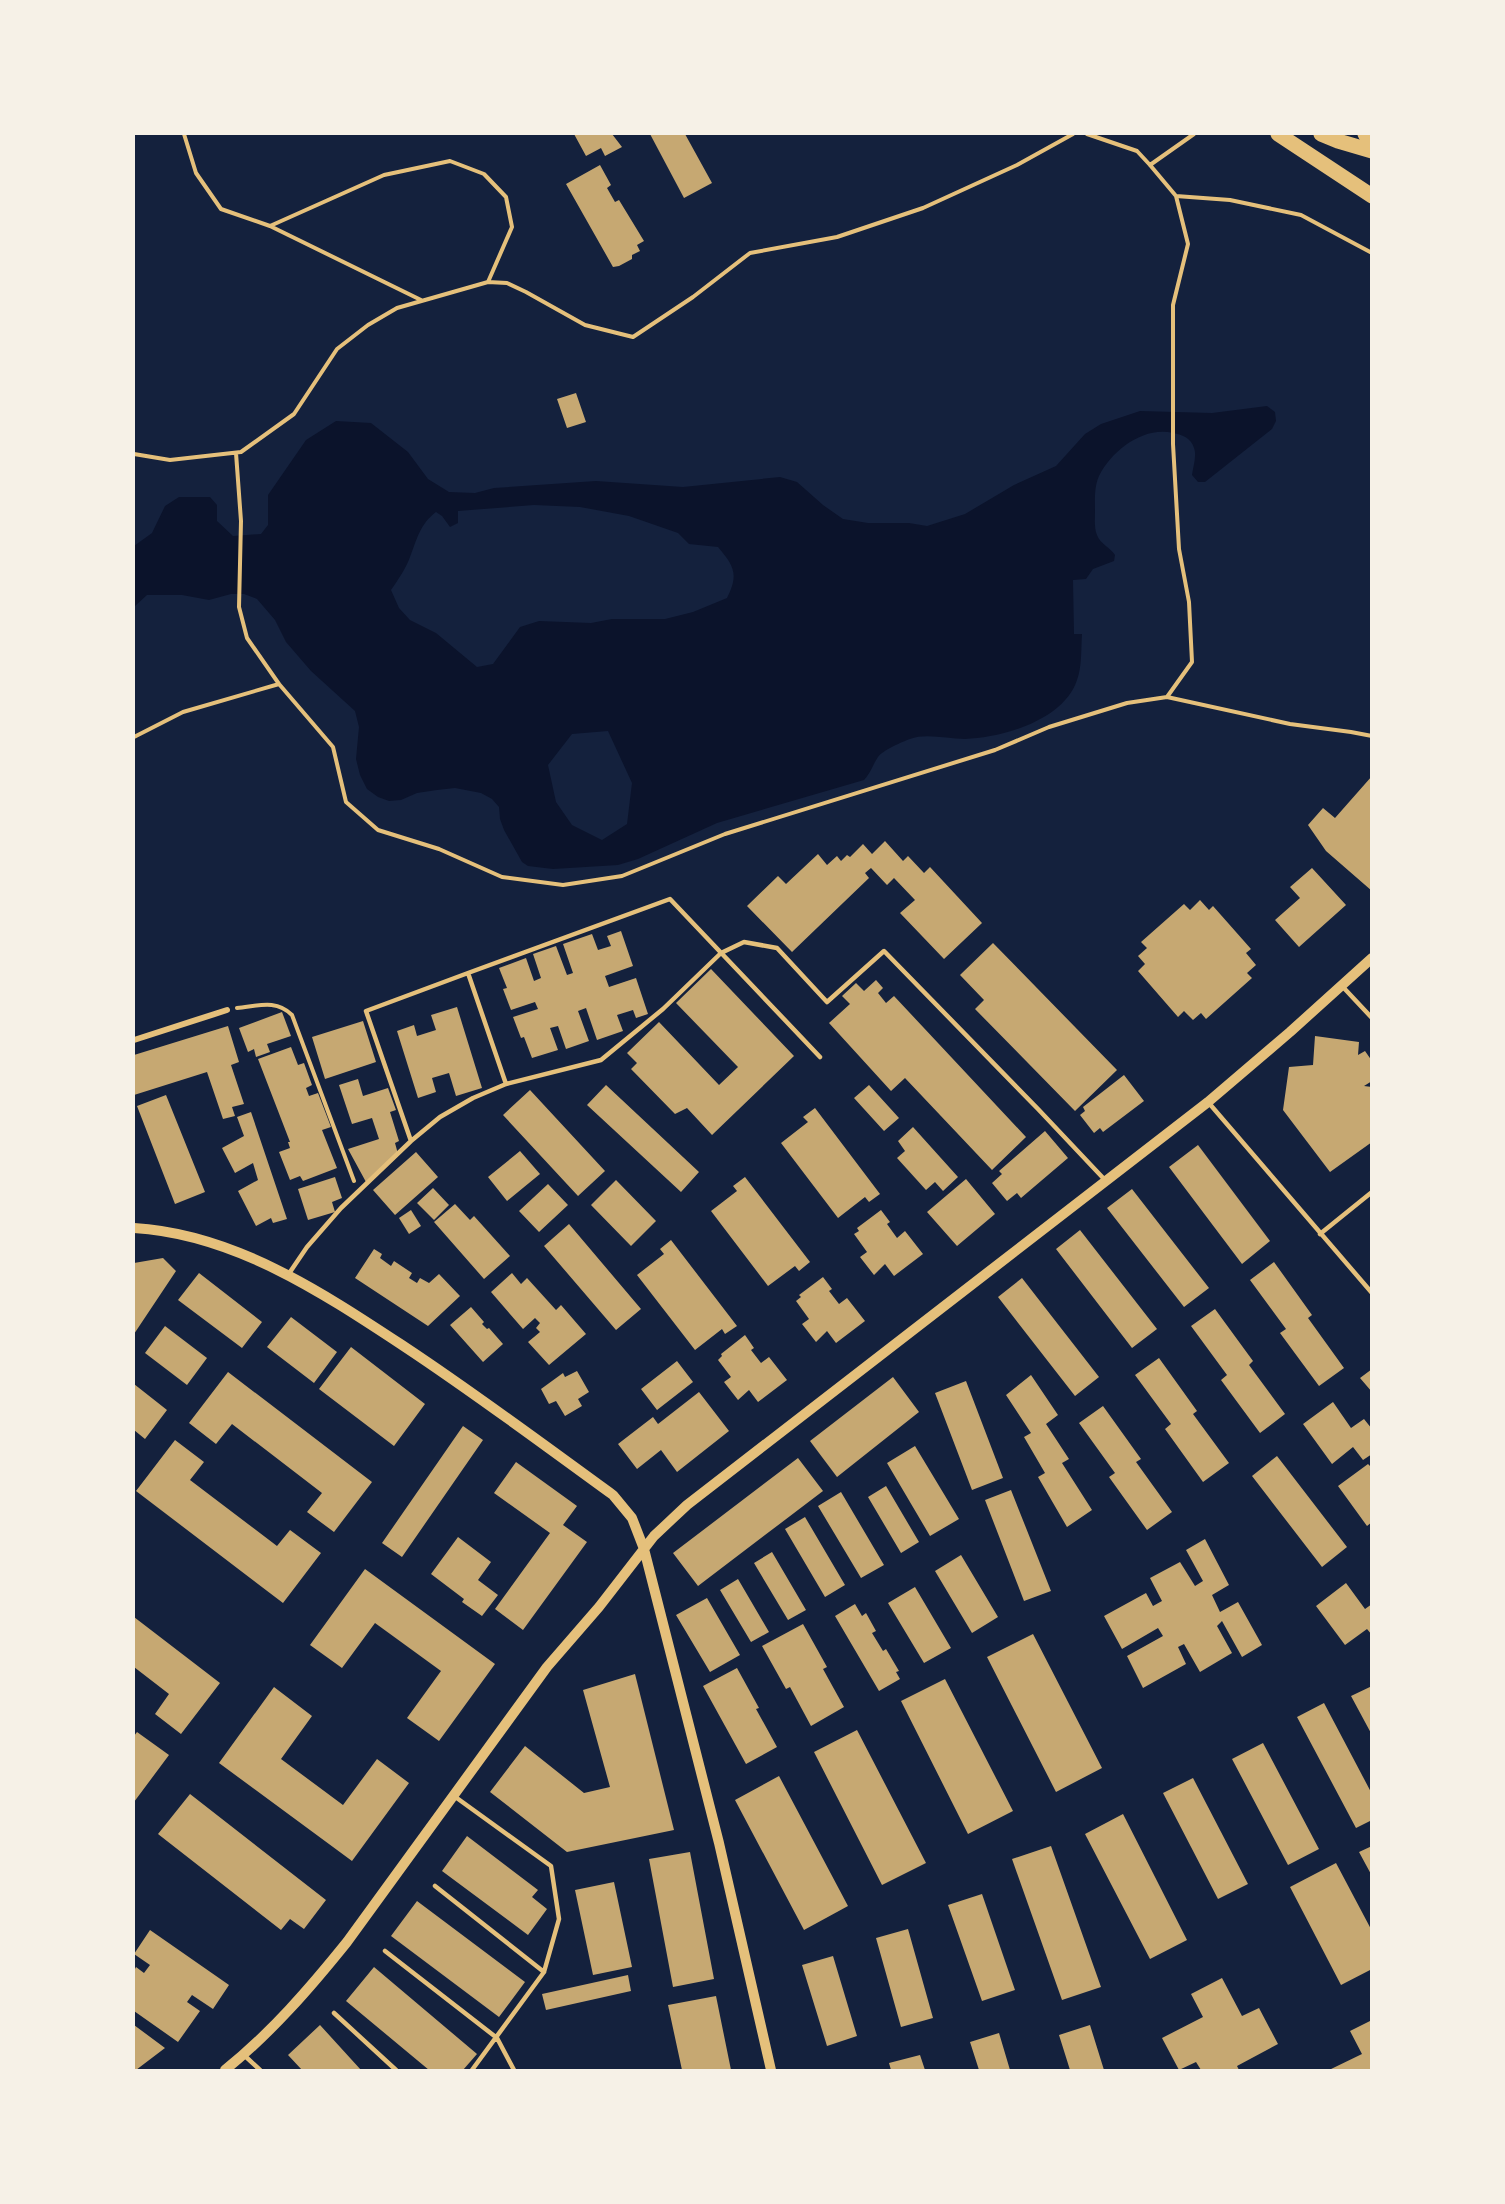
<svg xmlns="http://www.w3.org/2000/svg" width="1505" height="2204" viewBox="0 0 1505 2204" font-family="'Nunito Sans',sans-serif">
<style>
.water{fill:#0b132b;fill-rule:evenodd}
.building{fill:#c6a872}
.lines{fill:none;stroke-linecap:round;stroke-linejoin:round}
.path{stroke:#e5c07b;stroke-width:4}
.service{stroke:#e5c07b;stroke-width:4.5}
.minor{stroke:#e5c07b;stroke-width:6}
.tertiary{stroke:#e5c07b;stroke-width:10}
.primary{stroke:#e5c07b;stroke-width:15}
</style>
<rect width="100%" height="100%" fill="#14213d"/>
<path class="water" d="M1267,406L1275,412L1276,421L1272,429L1205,482H1198L1192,475C1193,467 1197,456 1194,448C1191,438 1183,435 1173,433C1144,426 1112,450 1099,476C1094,487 1095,500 1095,512C1095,519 1094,528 1097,535C1101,545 1110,547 1115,555L1114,561L1093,569L1086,579L1073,580L1074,634H1082C1081,648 1082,667 1077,680C1064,720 1002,738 965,739C947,739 926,733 910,739C902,742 883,750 878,757C872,766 872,771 864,780L717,823L638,859L618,865L553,869L528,866L522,862L504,830L500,819L499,807L492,799L481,793L455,788L437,790L417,793L401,800L389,801L378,797L367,789L360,775L356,759L359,727L355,711L311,671L286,642L275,620L257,599L244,594H231L209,600L182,595H147L135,606L134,615V546L152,533L165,506L179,497H210L217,505V521L233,536L261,534L268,525V495L306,440L336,421L371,423L408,452L428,479L449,492L475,493L494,488L596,481L683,487L780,477L797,482L823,505L843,519L868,523H909L927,526L965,514L1014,485L1056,466L1085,434L1101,424L1140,411L1212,413ZM534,505L580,507L629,516L678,533L689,544L718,547C734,566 739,574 727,598L693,612L665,619H612L591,623L539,621L520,627L493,664L477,667L436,633L410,620L399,608L391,590C398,580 406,568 410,557C417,539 420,524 436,512L442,516L450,527L458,523V511ZM608,731L632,783L627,824L602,840L572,825L556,802L548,765L572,734Z"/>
<path class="building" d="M574,134H612L622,147L605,156L601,148L586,156Z
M650,134H685L712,183L684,198Z
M600,165L611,185L607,188L615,202L619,200L644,241L637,245L640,251L632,255V259L619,266L613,267L566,184Z
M576,393L586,422L567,428L557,399Z
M1372,776V891L1326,851L1308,825L1323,808L1335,818Z
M885,841L903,861L908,856L924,873L930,867L982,923L944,959L900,913L915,900L894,878L887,885L871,868L865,873L869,878L792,952L747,906L778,876L786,884L818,854L827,865L837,856L841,861L847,855L850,857L863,844L872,854Z
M1312,868L1346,905L1299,947L1275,920L1300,898L1290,887Z
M1200,900L1209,910L1213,906L1251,949L1246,953L1256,965L1247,973L1252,978L1206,1019L1201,1013L1193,1020L1184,1011L1178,1017L1138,971L1145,964L1138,956L1147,948L1141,942L1184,904L1190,910Z
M621,931L633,966L605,976L609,987L636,978L648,1014L636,1018L633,1010L617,1015L623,1031L597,1040L586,1008L578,1011L589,1041L566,1049L558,1026L550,1028L558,1050L532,1058L524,1037L521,1038L513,1017L538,1009L535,1002L511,1010L503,989L507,988L499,968L526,958L534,981L541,978L533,954L556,946L567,975L573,973L563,944L592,934L598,950L611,946L607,936Z
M993,943L1117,1070L1075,1111L975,1009L984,1000L960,975Z
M711,969L794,1056L712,1135L687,1108L675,1114L631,1069L637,1063L627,1053L659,1022L719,1085L738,1067L676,1003Z
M876,980L883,988L878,993L886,1003L894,996L1026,1137L992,1170L905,1078L891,1091L829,1023L850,1004L842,996L856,983L864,991Z
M457,1007L482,1088L456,1096L449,1073L432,1078L436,1092L418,1098L397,1031L414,1025L417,1036L436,1030L431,1015Z
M282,1012L291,1036L267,1044L270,1052L256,1057L254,1049L248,1052L239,1028Z
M363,1021L376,1062L325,1079L312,1037Z
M228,1026L239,1062L231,1065L244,1104L232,1107L235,1116L223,1119L207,1072L134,1095V1055Z
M1315,1036L1359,1042L1358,1055L1365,1051L1372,1061V1081L1364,1086L1372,1087V1142L1330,1172L1283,1110L1289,1067L1313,1065Z
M291,1047L298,1065L304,1063L312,1085L306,1088L309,1096L318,1093L331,1127L322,1130L337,1168L303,1181L300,1176L290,1180L279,1152L290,1148L288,1142H290L258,1059Z
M1124,1075L1144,1101L1103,1132L1100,1128L1094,1133L1080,1115L1085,1111L1083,1107Z
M358,1079L363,1096L388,1088L396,1110L390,1112L399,1141L395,1143L398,1154L366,1182L348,1149L379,1139L372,1118L352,1124L339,1085Z
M606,1085L699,1172L681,1192L587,1105Z
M869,1085L899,1118L884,1131L854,1098Z
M530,1090L605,1171L578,1196L503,1115Z
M166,1095L205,1192L175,1204L137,1106Z
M815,1108L880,1194L869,1202L865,1197L838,1218L781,1143L808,1122L803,1117Z
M251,1112L287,1219L273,1223L271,1218L256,1226L238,1191L258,1180L253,1163L235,1173L222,1148L244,1136L237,1117Z
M913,1127L958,1177L943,1191L935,1182L926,1190L897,1158L905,1151L898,1141Z
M1045,1131L1068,1158L1021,1198L1017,1193L1007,1201L992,1183L1002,1174L999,1171Z
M1198,1145L1270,1241L1242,1264L1169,1167Z
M520,1151L540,1174L507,1201L488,1177Z
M416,1152L438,1177L395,1215L373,1190Z
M335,1177L342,1198L332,1202L335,1212L308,1220L298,1189Z
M745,1177L810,1262L799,1271L795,1266L768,1286L711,1211L737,1191L733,1186Z
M966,1179L995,1214L957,1246L927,1212Z
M616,1180L656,1221L631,1246L591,1205Z
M548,1184L568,1205L539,1232L519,1211Z
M433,1188L449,1205L434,1220L417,1203Z
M1132,1189L1209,1288L1184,1307L1107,1208Z
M455,1204L470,1220L474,1216L510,1256L484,1279L434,1222Z
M411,1210L421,1226L409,1234L399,1218Z
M881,1210L890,1222L887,1224L897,1238L905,1231L923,1254L894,1276L885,1264L874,1275L860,1257L867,1252L854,1234L859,1231L857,1228Z
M569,1224L641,1309L616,1330L544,1246Z
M1080,1230L1157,1329L1132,1348L1056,1249Z
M671,1240L737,1326L725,1334L722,1329L695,1350L637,1275L664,1254L660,1249Z
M374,1249L382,1254L380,1258L391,1266L394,1261L412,1273L409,1278L417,1283L420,1278L429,1283L439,1274L460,1296L428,1326L355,1278Z
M163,1258L176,1271L134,1334V1263Z
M1274,1262L1312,1315L1308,1318L1344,1368L1319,1386L1280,1333L1286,1329L1250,1280Z
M199,1273L262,1322L242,1348L178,1300Z
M512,1273L521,1284L527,1278L556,1310L561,1305L586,1334L549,1365L528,1342L540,1332L536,1328L540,1323L535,1318L523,1329L491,1292Z
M823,1277L832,1289L829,1291L839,1304L847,1298L865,1321L836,1343L827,1331L816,1342L802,1324L809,1319L796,1301L801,1297L799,1295Z
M1022,1278L1099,1377L1075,1396L998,1297Z
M471,1307L484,1322L482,1324L487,1329L489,1328L503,1344L483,1362L450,1325Z
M1215,1309L1253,1361L1249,1365L1285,1414L1260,1433L1221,1380L1227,1375L1191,1326Z
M291,1317L337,1352L314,1383L267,1347Z
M165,1326L207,1358L187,1385L145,1353Z
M745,1335L754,1348L751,1350L761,1363L769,1357L787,1380L758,1402L749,1390L738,1400L724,1382L731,1377L718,1360L722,1356L721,1354Z
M351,1347L425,1404L394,1446L319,1389Z
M1159,1358L1197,1411L1193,1414L1229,1463L1203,1482L1165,1429L1171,1424L1135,1375Z
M677,1361L693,1382L657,1410L641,1389Z
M1372,1369V1392L1360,1378Z
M577,1371L589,1392L578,1399L582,1406L565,1416L556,1401L549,1404L541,1389L563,1373L565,1377Z
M228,1372L372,1482L334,1532L307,1512L322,1493L232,1424L216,1444L189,1423Z
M1031,1375L1058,1415L1046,1424L1069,1459L1062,1463L1092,1510L1067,1527L1038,1477L1045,1473L1024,1437L1031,1433L1006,1395Z
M893,1377L919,1412L837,1477L810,1441Z
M966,1381L1003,1478L972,1490L935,1393Z
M134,1384L167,1410L145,1439L134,1430Z
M699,1392L729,1431L677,1472L661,1450L637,1469L618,1444L653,1417L658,1424Z
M1333,1402L1351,1428L1364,1419L1372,1429V1454L1363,1460L1353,1447L1332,1464L1303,1424Z
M1103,1406L1141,1459L1136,1462L1172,1512L1147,1530L1109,1477L1115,1473L1079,1423Z
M463,1426L483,1440L402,1557L382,1543Z
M175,1440L204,1462L190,1480L277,1546L290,1530L321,1553L283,1603L136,1491Z
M915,1446L959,1519L930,1536L887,1463Z
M1277,1456L1347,1547L1322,1567L1252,1476Z
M798,1458L823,1491L698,1586L673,1553Z
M516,1462L577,1506L563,1525L587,1542L523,1630L495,1609L550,1533L494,1493Z
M1368,1464L1372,1468V1522L1367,1526L1338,1486Z
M886,1486L919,1542L901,1553L868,1497Z
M1011,1490L1051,1591L1024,1601L985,1500Z
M841,1492L884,1565L861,1578L818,1506Z
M805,1517L845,1585L825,1597L785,1529Z
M458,1537L491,1562L478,1580L498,1595L482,1616L462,1602L464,1599L431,1574Z
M1205,1539L1229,1585L1212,1595L1220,1612L1238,1602L1262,1645L1242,1657L1222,1621L1217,1626L1232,1653L1200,1672L1184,1644L1178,1647L1186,1664L1143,1688L1127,1656L1163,1636L1158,1628L1122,1649L1104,1616L1146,1593L1153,1606L1162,1601L1150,1578L1180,1562L1195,1586L1203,1581L1186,1550Z
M772,1552L806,1610L788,1620L754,1563Z
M961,1555L998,1617L972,1633L935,1571Z
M365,1569L495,1664L439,1741L407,1718L441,1671L375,1623L342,1668L310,1645Z
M738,1579L769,1632L751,1642L720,1590Z
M1346,1583L1365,1609L1372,1604V1635L1367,1629L1345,1645L1316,1606Z
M915,1587L951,1648L924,1663L888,1603Z
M707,1598L740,1655L710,1672L676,1615Z
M855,1604L862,1616L866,1613L876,1631L872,1633L883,1651L886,1649L899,1671L896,1672L900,1679L879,1691L835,1616Z
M134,1617L220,1683L181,1734L155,1714L169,1694L134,1667Z
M803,1624L827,1667L823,1669L844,1707L811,1726L790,1687L786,1689L762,1646Z
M1033,1634L1102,1768L1056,1792L987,1657Z
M737,1668L759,1708L756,1709L777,1747L746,1764L703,1686Z
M635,1674L674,1830L567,1852L490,1792L525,1746L584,1793L610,1787L583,1690Z
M945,1679L1013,1811L968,1834L901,1701Z
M1372,1686V1735L1351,1696Z
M274,1687L312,1716L281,1759L343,1805L377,1759L409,1783L352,1861L219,1763Z
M1324,1703L1372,1794V1820L1356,1828L1297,1717Z
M857,1730L926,1863L882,1885L814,1752Z
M137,1732L169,1755L134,1802V1736Z
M1263,1743L1319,1849L1288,1865L1232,1759Z
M779,1776L848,1906L804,1930L735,1800Z
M1193,1778L1248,1884L1218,1899L1163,1793Z
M190,1794L326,1900L304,1929L290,1919L281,1930L158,1834Z
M1123,1814L1187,1940L1150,1959L1085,1834Z
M467,1836L538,1890L532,1897L547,1909L528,1935L442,1871Z
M1051,1846L1101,1987L1062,2000L1012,1859Z
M1372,1846V1876L1359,1852Z
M690,1852L714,1979L673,1987L649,1859Z
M1336,1863L1372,1931V1969L1341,1985L1290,1887Z
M614,1882L632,1967L593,1975L575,1890Z
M982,1894L1015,1990L982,2001L948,1905Z
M417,1901L525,1982L499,2017L391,1936Z
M908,1929L933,2018L901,2027L876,1938Z
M150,1930L229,1985L213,2009L192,1995L187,2002L200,2011L178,2042L134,2011V1971L136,1967L144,1973L150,1965L134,1954Z
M833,1956L857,2036L827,2046L802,1965Z
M374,1967L477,2054L463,2070H429L346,2001Z
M628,1975L631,1991L546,2010L542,1994Z
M1222,1978L1242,2016L1259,2008L1278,2044L1237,2066L1239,2070H1201L1196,2062L1179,2070L1162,2038L1203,2017L1191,1994Z
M716,1996L731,2070H682L668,2005Z
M1372,2020V2070H1329L1362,2054L1350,2031Z
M134,2025L165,2048L136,2070H134Z
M320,2025L361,2070H302L288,2055Z
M1090,2025L1104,2070H1070L1059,2035Z
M999,2033L1010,2070H979L970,2042Z
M920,2055L925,2070H891L889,2063Z"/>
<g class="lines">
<path class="path" d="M184,134L196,173L221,209L270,226L421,300
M1150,165L1194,134
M1176,196L1230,200L1301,215L1372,253
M270,226L384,175L450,161L484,174L506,197L512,227L488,282
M236,453L241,521L239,607L247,638L279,684
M134,454L170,460L241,452L294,414L337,349L368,325L397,308L488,282L507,283L526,292L585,325L633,337L693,297L750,253L837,237L923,208L1017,165L1073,134
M1167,697L1290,724L1351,732L1372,736
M134,737L183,712L279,684L333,747L346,802L378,830L439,849L502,877L563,885L622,876L725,834L995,750L1049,727L1127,703L1167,697L1192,662L1189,602L1179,549L1173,444V305L1188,244L1176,196L1150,165L1137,151L1087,134
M237,1008C258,1006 276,999 292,1015L354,1181"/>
<path class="service" d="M1342,986L1372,1018
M506,1084L468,973L670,899L820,1057
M1208,1102L1372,1293
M411,1141L366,1011L468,973
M1320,1234L1372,1192
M288,1275L307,1247L341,1208L411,1141L440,1117L473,1098L506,1084L601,1060L663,1009L721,953L744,942L777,948L827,1002L884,951L1038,1109L1105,1180
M454,1796L551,1866L559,1919L544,1972L472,2070
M435,1886L544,1972
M385,1951L497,2038L514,2070
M334,2013L396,2070
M245,2056L260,2070"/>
<path class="minor" d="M134,1040L227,1010"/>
<path class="tertiary" d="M134,1228C235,1234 323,1293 405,1347C476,1394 544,1445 613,1495L632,1518L644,1549L719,1843L771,2070
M225,2070C271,2033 310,1988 347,1942L547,1667L599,1607L654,1536L687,1505L1208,1102L1290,1032L1372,958"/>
<path class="primary" d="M1278,134L1372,196
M1321,134L1338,141L1372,151
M1365,134L1372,138"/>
</g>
<rect width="1505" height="2204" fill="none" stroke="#f6f1e7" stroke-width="270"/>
</svg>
